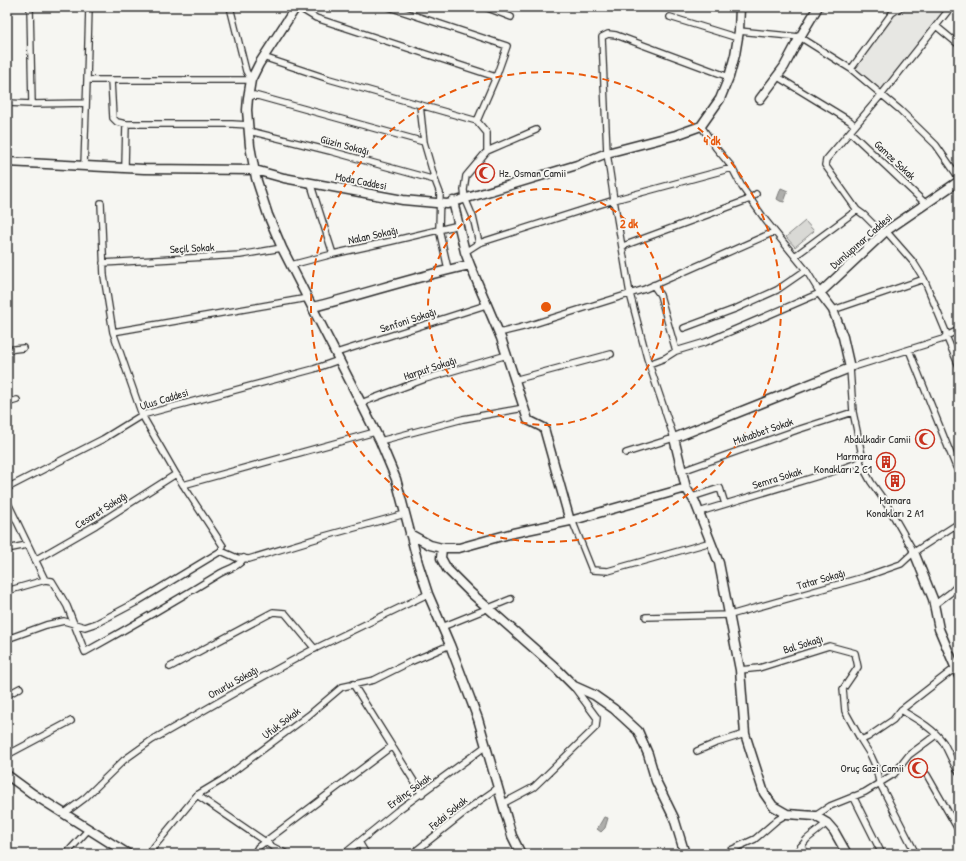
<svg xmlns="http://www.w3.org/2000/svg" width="966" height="861" viewBox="0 0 966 861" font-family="'Patrick Hand',sans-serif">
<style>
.built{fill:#e7e7e3}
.green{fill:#d9d9d5;stroke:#828280}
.water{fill:#aeaeab;stroke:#7a7a78}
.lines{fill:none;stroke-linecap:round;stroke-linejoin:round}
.street-casing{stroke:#2b2b2b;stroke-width:8}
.secondary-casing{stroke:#2b2b2b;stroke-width:11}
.street{stroke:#f6f6f2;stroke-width:5.5}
.secondary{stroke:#f6f6f2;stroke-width:8}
.ring{fill:none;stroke:#e8590c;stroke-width:2;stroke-dasharray:7 5}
.labels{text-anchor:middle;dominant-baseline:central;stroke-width:3.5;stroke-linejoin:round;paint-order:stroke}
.street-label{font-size:11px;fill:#2b2b2b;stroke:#f6f6f2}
.poi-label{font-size:11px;fill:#2b2b2b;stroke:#f6f6f2;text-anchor:end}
.centre{fill:#e8590c;stroke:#f6f6f2;stroke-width:2}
.ring-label{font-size:12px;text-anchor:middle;font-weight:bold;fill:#e8590c;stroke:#f6f6f2;stroke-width:3.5;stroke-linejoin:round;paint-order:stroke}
</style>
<rect width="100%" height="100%" fill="#f6f6f2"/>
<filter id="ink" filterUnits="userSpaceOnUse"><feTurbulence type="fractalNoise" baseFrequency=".025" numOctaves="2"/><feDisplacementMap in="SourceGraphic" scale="8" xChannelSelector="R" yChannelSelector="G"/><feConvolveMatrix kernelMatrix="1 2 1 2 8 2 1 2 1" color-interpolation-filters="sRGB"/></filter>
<g filter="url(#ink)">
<path class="built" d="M905,7H937L943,11L906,57V60L880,91L854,71L889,19L903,10Z"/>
<path class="green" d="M805,221L814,231L795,247L786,237Z"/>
<path class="water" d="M781,188L788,191L784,202L780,201L777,199Z
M604,817L608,818L605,828L601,832L597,829Z"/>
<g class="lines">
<defs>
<path id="street" d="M30,7L32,104
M389,7L507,46L496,77
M485,7L511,17
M670,17L738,38
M936,26L959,45
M739,31L800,37L851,69L900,110L936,145L959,178
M263,57L329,79L477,121L496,77L316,18L298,7
M851,69L892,13L901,7
M778,77L850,121L855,126
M87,80L89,7
M111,80L113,118L117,122L126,124H232L249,125
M248,98L254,95L424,142
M7,103L32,104L86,103
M420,105L424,142L435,180L440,193L439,229L448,269
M477,121L487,133V151
M249,131L330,151L435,180
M850,132L925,203
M84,166L87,80H251L246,71L230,7
M125,167L126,124
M310,182L333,254
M101,203L104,276L113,332L142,415L176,474L223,546L221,551
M883,234L864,215L857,210L825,165L826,160L882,94L951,7
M479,243L473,217L465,198L464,190L466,176L487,151L536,130
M623,246L726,208L750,199L756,194
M465,252L479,243L614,200L607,153L602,37L608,34L616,35L729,77
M795,256L857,210
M103,263L240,255L282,248
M291,265L333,254L392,241L459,225
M653,285L660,295L676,351
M833,310L924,279
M684,328L735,309L777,290L806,270
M959,330L946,336L959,366
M113,332L308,298
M499,333L527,326L645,289L774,232
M7,350L23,348
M909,350L956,467L959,472
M336,353L486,305
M649,364L665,358L676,351L706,342L820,293L806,270L766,221L742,187L731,166L716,148L701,126
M514,380L611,354
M7,403L17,400
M361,403L425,379L507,355
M380,441L463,419L524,408
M626,453L674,438L647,358L630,294L614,200L732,168
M860,462L862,455L853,412L850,368L943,339L946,336V332L924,279L914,263L886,231
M860,462L871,482L886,503L914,552
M682,471L797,430L853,412
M183,485L375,432
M7,488L103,439L142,415L314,369L339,360
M692,497L720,488L725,504
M7,501L45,580
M699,512L838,470L860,462
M572,520L592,570L608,571L711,542
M7,549L27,545
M35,560L96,525L176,474
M7,591L45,580L52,581L67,606L85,652C130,627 175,601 219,574C227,569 239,567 244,558
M934,605L950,593L959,584
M646,617L730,615L864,577L901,564L914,552L959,523
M442,627L511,599
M7,639L46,625L64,621L85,627L97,623L135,603L221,551L237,558L249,559L325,536L405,514
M170,667L273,612L285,613L315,649
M740,670L759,668L829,646L855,653L858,667L843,689L845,711L861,740
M353,684L422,794
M7,695L20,688
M901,710C916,719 933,728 943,742C949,752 952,763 959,772
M697,751L716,743L745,734
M7,755L71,721
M927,775L959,831
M197,795L273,847L287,854
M853,796L882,854
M502,804L534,787L596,727L597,718L574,687
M65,813L85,798L124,760L152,740L257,680L310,651L428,594
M815,816L830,806L865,792L894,774L909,755L936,735
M359,842L366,854
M801,846L807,854
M731,850L755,839L777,820L787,814
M66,854L89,829
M148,854L197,795L222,780L309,715L342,687L374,680L410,662L450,645
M254,854L258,847L392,746
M344,854L397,811L486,746
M412,854L475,804L498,788
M795,854L807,839L827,823
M916,854L879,782L876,767L871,756L861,740L868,737L893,720L901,710L959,665"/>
<path id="secondary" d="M296,7L259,64L251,80L248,98L247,110L250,146L256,178L268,215L282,248L361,403L380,441L396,479L418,563L428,594L450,645L478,719L512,836L521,854
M760,99L784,67L800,37L818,7
M7,162L144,169L255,170L284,178L403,200L447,204L577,165L607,153L676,135L701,126L720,99L729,77L735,55L739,31L740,7
M470,265L501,338L528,420L544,428L570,521
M313,307C365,294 417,276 470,265L465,252L453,201
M686,488L695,502L719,563L740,670L745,734L764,793L773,806L787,814L815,816L827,823L834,831L847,854
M410,534L430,545L442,548H459L513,533L570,521L686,488L674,438L850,368L843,337L833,310L820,293L886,231L959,181
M442,548L441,558L447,569L471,593L555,667L574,686L594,695L614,709L638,731L648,754L656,781L674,818L685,854
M914,552L933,599L939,629L959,676
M7,775L33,794L128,854"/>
</defs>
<use href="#street" class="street-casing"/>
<use href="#secondary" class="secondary-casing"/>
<use href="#street" class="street"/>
<use href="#secondary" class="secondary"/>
</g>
</g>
<g class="ring">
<circle cx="546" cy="307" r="118"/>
<circle cx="546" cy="307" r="235"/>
</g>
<defs>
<symbol id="mosque-ring" viewBox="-11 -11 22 22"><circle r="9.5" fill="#f6f6f2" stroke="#c8321e" stroke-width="1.5"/><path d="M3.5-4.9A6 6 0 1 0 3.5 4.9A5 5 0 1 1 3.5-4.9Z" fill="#c8321e"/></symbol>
<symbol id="building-ring" viewBox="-11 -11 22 22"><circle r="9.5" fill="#f6f6f2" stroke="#c8321e" stroke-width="1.5"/><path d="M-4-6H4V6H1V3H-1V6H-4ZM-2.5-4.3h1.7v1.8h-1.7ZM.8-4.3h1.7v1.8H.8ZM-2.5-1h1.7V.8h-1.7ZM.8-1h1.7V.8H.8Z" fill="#c8321e"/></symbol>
</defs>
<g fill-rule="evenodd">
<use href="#mosque-ring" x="474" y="162" width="22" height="22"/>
<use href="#mosque-ring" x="914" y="428" width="22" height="22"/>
<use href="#building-ring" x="875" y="451" width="22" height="22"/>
<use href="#building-ring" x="884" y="470" width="22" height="22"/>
<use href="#mosque-ring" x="907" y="757" width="22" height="22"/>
</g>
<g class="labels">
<g class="street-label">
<text transform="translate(345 145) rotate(15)">Güzin Sokağı</text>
<text transform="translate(895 160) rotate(43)">Gamze Sokak</text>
<text transform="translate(361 181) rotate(11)">Moda Caddesi</text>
<text transform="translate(373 235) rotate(-12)">Nalan Sokağı</text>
<text transform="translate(861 241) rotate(-41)">Dumlupınar Caddesi</text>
<text transform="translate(192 248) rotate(-3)">Seçil Sokak</text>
<text transform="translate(408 320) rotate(-18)">Senfoni Sokağı</text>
<text transform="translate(430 368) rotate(-18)">Harput Sokağı</text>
<text transform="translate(164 399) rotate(-17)">Ulus Caddesi</text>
<text transform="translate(763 431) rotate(-19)">Muhabbet Sokak</text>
<text transform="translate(777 478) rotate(-17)">Semra Sokak</text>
<text transform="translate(101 510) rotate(-32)">Cesaret Sokağı</text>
<text transform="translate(821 579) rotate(-16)">Tatar Sokağı</text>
<text transform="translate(803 644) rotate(-17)">Bal Sokağı</text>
<text transform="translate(233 682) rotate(-29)">Onurlu Sokağı</text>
<text transform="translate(281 723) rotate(-37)">Ufuk Sokak</text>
<text transform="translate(409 791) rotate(-36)">Erdinç Sokak</text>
<text transform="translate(448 813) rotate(-39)">Fedai Sokak</text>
</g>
<g class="poi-label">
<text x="499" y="173" text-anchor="start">Hz. Osman Camii</text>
<text x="911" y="439">Abdulkadir Camii</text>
<text x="872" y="456">Marmara<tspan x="872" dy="13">Konakları 2 C1</tspan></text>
<text x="895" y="500" text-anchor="middle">Mamara<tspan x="895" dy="13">Konakları 2 A1</tspan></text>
<text x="904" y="768">Oruç Gazi Camii</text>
</g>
</g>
<circle cx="546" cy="307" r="6" class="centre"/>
<g class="ring-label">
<text x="712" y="145">4 dk</text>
<text x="629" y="228">2 dk</text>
</g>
<rect width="966" height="861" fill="none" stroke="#f6f6f2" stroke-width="24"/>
<rect x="12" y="12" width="942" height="837" fill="none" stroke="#2b2b2b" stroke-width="1.5" filter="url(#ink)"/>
</svg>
